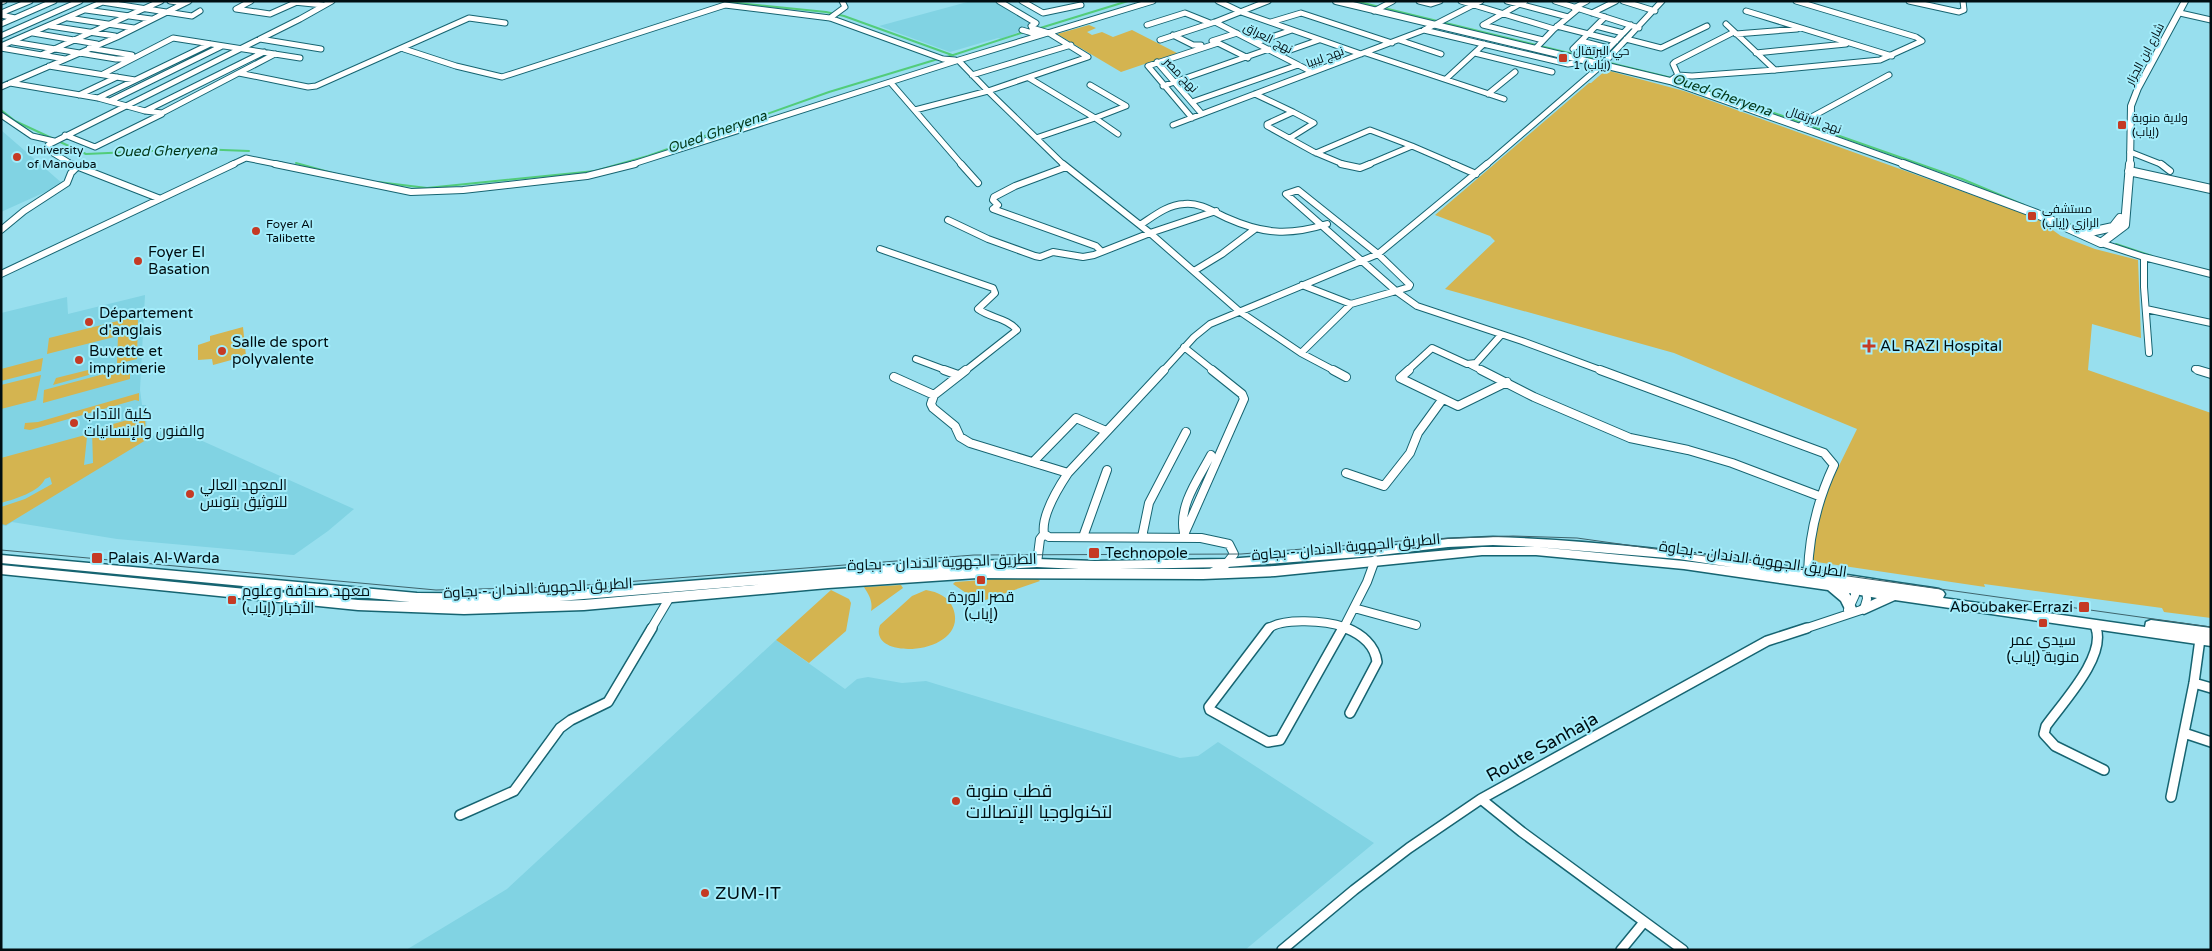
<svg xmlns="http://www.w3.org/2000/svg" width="2212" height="951" viewBox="0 0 2212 951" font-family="'Varela Round',Cairo,sans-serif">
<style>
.built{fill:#81d3e3}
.green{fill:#d4b450}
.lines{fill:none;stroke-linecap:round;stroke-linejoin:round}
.stream{stroke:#52cc7a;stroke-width:2}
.minor-far3-casing{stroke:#166471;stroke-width:7}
.minor-far2-casing{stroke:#166471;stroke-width:8}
.minor-far1-casing{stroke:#166471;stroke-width:10}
.minor-casing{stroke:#166471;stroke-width:12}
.tertiary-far1-casing{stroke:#166471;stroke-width:8}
.tertiary-casing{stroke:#166471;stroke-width:10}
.secondary-casing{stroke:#166471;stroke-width:3}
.minor-far3{stroke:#fff;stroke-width:5}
.minor-far2{stroke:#fff;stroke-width:6}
.minor-far1{stroke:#fff;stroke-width:8}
.minor{stroke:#fff;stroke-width:9}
.tertiary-far1{stroke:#fff;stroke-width:6}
.tertiary{stroke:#fff;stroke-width:8}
.secondary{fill:#fff;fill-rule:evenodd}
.tram{stroke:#3e646c;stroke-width:1}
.poi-dot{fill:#c53a24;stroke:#a4edfb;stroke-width:2}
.labels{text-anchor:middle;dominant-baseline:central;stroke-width:4;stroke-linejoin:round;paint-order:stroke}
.far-street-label{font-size:12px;fill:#000e12;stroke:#a4edfb}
.far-poi-label{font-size:12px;fill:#000e12;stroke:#a4edfb;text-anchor:start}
.far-water-label{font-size:14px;font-style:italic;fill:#013617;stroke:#a4edfb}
.poi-label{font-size:15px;fill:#000e12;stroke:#a4edfb;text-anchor:start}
.street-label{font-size:15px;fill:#000e12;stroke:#a4edfb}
.near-street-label{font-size:18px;fill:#000e12;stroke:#a4edfb}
.near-poi-label{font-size:18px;fill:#000e12;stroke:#a4edfb;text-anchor:start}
</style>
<rect width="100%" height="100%" fill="#98dfee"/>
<path class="built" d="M971,1H993L1032,24L1020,29L1017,33L1001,39L998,38L950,52L879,26Z
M1,130L63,184L1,212Z
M145,295L140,390L142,405H146L147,440L166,428L198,439L354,509L328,531L294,555L117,539L12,522L6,526L1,525V313L67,297L68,314Z
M776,640L845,689L857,679L868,677L902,683L926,681L1180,758L1198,756L1218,742L1374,843L1245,950H406L507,889Z"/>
<path class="green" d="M1089,25L1096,28L1087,32L1092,35L1102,32L1113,37L1132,30L1177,53L1121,72L1057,34Z
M1606,70L1684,91L2036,218L2061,236L2095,249L2138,260L2141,338L2092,324L2088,370L2211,413V618L2164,612L2162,608L1984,584L1985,587L1810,561L1815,523L1831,482L1857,429L1674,353L1445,289L1495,241L1490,236L1435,215L1589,83H1591Z
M138,316L137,359L117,364L118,336L47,354L49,338Z
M243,327L246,356L213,365L212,359L198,360V345L210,341V336Z
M43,358L41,371L1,381V369Z
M112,364L113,367L110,369L53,385L56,378Z
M130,367V379L43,403L44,390Z
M41,375L36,400L1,409V385Z
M139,393V401L135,400L30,430L24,429L25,423L38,422Z
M145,415L146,440L6,525L1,524V507L25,499L52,484L50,477L45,479C39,492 15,499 1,503V458L85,435L87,437L84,465L93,463L92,430Z
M996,579H1038L1040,581L974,604L971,603L966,593L953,584L955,582Z
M901,585L903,588L871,611C873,601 869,595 864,587Z
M831,590L849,599L851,603L846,631L809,663L776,640Z
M926,590C938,592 949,597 953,608C971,655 866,663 880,625L912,596Z"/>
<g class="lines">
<path class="stream" d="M718,1L826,12L844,16L952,55
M1355,1L1680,80L1962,179L2024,205
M1037,29L1128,1
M944,58L1024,32
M1,110L15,121L86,154L197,149L249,151
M296,163L336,174
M378,182L427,188L595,171L648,156L829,92L938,59
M2055,218L2077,227
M2116,244L2152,256"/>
<defs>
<path id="minor-far3" d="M170,1L185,3
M251,1L236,9L270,14L297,2
M999,1L1036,23L1031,26L1032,28
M1022,1L1043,13L1081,5
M1218,1L1241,12L1361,54
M1419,1L1431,4L1440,1
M1461,1L1554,29
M1507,1L1568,17
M1525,1L1483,25L1543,40
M1555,1L1639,28
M1623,1L1655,11
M1909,1L1959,12L1964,10L1963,1
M1,2L4,1
M102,2L192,16L200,11
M294,2L323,5
M1574,8L1587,1
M86,10L151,19
M1374,11L1393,1
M1746,11L1892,56
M1,13L30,1
M1592,13L1616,1
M2180,13L2211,20
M1,15L15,18L54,1
M68,18L134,28
M830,18L845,7L842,1
M1215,22L1312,72
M1271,22L1301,13L1392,43
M1,24L15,18
M1726,24L1775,70
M1147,25L1185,13L1210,23
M50,26L115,36
M1557,26L1616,41
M1596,26L1623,33
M1022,30L1039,35
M1424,30L1568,64L1575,63L1581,59
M33,33L97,44
M1736,34L1797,29
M1173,35L1193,45H1201
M1,36L80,1
M260,39L321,49
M1626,39L1661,48L1707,26
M1160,40L1215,22L1268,1
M1399,40L1441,54
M1212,41L1237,33
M1581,41L1608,48
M13,42L116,59H131
M1257,42L1292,30
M1,46L105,1
M1,48L65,59
M89,48L132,55
M1536,48L1554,29L1578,9
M404,49L456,66L502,77L725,5L830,18L943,59L955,60
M1573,49L1605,17
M1366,53L1504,99
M1475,53L1552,72
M1756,53L1846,44
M1279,54L1319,40
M1603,54L1631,25
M41,55L161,1
M959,61L988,91L1088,57L1049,33L1032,28
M1157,62L1202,114
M49,66L135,80
M239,73L308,87L316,86L469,18L505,23
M103,74L173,38L300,58
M972,75L1071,45
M1678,75L1692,76L1775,70L1880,60L1922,41L1916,37L1796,1
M1029,78L1095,118L1126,106L1090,85
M1446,79L1484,44
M1670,81L1678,75L1673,64L1675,62L1734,32
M10,83L98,98L145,111L162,113L275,54
M891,83L962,165
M1163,86L1269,49
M1,87L117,37L189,1
M1255,94L1293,112L1267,124V126L1314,152L1345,165
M1488,94L1515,72
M79,95L117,77
M98,98L210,44
M110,101L222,46
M1192,102L1298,65
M915,110L988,91L1064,165
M145,111L264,52
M1,115L32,136L54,141
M1192,118L1148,66L1218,43L1248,58
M1173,125L1424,30L1481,1
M1799,127L1806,120L1889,75
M65,135L95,147L162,114
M1036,138L1095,118L1118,134
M1290,138L1314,123L1293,112
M2130,152L2163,165
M1316,153L1370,130L1412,146
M73,165L48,150V145L300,19L332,1
M231,165L246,158L281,165
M630,165L959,60L1153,1
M1367,165L1412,146L1456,165
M1486,165L1603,64L1662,1"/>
<path id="minor-far2" d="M71,164L158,198
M275,164L411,192L463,190L587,176L635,164
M961,164L978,183
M1063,164L1150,233L1239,311L1301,353L1335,371
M1341,164L1360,168L1370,164
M1453,164L1476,174
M2161,164L2170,171
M1066,167L1015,186L994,197L993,200L998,205L993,209L1096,246L1100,250L1099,253
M1298,190L1378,254L1410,285L1409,287L1396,291L1286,194Z
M948,220L988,239L1035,256L1040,257L1053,252L1083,257L1094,255L1150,233L1216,211
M1140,225C1154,216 1167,205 1184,204C1199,202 1214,212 1227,218C1263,234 1289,236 1327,224
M1,230L24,211L67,183L71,173L77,167
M2101,243L2144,257L2211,274
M880,249L993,288L995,293L978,309C990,318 1007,318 1017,330L965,371
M2144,257V287L2149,353
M1194,271L1222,254L1255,229
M1,274L234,164
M1302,285L1351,304L1396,291
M1396,291L1417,306L1522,341L1603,371
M2146,309L2211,323
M1184,347L1214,371
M1301,353L1351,304
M916,359L948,371
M1471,365L1483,371
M2195,369L2202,371
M1163,371L1194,337L1210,324L1378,254L1487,164
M1407,371L1432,348L1467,364L1476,363L1501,335"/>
<path id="minor-far1" d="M944,370L958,375
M966,370L934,395L931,404L933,408L955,426L960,437L970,443L1068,473
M1333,370L1346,377
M1409,370L1400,378L1458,406L1507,382
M1481,370L1534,397L1630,438L1688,450L1732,463L1819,496
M1600,370L1824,453L1834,465C1817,501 1809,534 1808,573
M2198,370L2211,374
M894,377L934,395
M1034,461L1076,418L1106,431
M1346,473L1384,486L1410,453L1418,433L1442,400
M1184,533C1178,505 1199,478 1211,455
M1044,534L1049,537L1201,538L1229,544L1234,554L1223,568L1214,571
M1083,537L1107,470
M1142,537L1149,503L1186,432
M1183,537L1244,399L1242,394L1212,370
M1037,563L1040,539L1044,534C1041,516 1058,488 1068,473L1164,370
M1354,608L1416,625
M1848,610L1855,595V584
M2095,625L2096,629
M1344,627L1349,629
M1344,627L1367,582L1375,560
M651,629L670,597
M1268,629C1282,617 1327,621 1344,627
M1342,629L1344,627
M1804,629L1864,609L1867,599L1866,588"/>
<path id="minor" d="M1269,628L1209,707L1210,710L1268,742L1280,740L1343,628
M1346,628C1361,634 1375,645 1377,662L1350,713
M2096,628C2106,657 2063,702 2046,726L2044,734L2055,746L2104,770
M2194,683L2211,688
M2184,733L2211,742
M2171,797L2194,683L2200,639L2198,635
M1481,799L1522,832L1683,950
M460,815L514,791L560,728L571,720L608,702L652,628
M1282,950L1354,890L1409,848L1481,799L1767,641L1807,628
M1621,950L1644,922"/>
<path id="tertiary-far1" d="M1336,1L1670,81L1907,165
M2130,165L2131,106L2138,88L2185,1"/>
<path id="tertiary" d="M1903,164L2037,214L2101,243L2125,225L2130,164
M2129,171L2211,189
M2081,234L2113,227L2120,218"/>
<path id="secondary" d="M1493,537C1643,541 1791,567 1939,589L1943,591L1945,594L1943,598L2145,627L2146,622L2151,620L2211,628V646L1895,600L1864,614L1860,612L1858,609L1860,606L1877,598L1849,593L1856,608L1854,611H1846L1841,601L1828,590L1684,569L1536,555H1482L1275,576L1203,579L977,578L828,588L584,610L464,614L358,610L1,574V565L358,600L410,602L1,563V555L417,593L527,594L915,563L1037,559L1095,561L1227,559L1373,548L1448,539ZM1493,545L1535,547H1482L1275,566L1203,569H1119L1227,567L1373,556L1448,547ZM1537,547L1679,559L1732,567L1684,561ZM1037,567L1079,569H1003ZM779,583L584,600L559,601Z"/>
</defs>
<use href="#minor-far3" class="minor-far3-casing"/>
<use href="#minor-far2" class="minor-far2-casing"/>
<use href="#minor-far1" class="minor-far1-casing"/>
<use href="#minor" class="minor-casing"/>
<use href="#tertiary-far1" class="tertiary-far1-casing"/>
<use href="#tertiary" class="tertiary-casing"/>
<use href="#secondary" class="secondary-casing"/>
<use href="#minor-far3" class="minor-far3"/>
<use href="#minor-far2" class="minor-far2"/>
<use href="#minor-far1" class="minor-far1"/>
<use href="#minor" class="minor"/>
<use href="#tertiary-far1" class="tertiary-far1"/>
<use href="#tertiary" class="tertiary"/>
<use href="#secondary" class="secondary"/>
<path class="tram" d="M1,550L436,590L560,587L974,555L1241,554L1426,539L1513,536L1577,538L2211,627"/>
</g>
<g class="poi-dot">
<rect x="1558" y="53" width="10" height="10" rx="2.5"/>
<rect x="2117" y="120" width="10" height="10" rx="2.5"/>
<circle cx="17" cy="157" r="5"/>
<rect x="2027" y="211" width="10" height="10" rx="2.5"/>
<circle cx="256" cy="231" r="5"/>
<circle cx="138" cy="261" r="5"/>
<circle cx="89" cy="322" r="5"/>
<path d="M1866.5 338.5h5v5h5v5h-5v5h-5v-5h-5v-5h5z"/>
<circle cx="222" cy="351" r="5"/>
<circle cx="79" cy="360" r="5"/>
<circle cx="74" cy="423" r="5"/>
<circle cx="190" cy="494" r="5"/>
<rect x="1088" y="547" width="12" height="12" rx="2.5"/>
<rect x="91" y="552" width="12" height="12" rx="2.5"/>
<rect x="976" y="575" width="10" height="10" rx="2.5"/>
<rect x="227" y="595" width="10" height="10" rx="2.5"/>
<rect x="2078" y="601" width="12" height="12" rx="2.5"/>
<rect x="2038" y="618" width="10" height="10" rx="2.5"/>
<circle cx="956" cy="801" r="5"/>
<circle cx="705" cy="893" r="5"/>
</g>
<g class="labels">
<g class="far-street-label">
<text transform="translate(1268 38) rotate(27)">نهج العراق</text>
<text transform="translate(2145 54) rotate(-62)">شارع ابن الجزار</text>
<text transform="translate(1325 57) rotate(-20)">نهج ليبيا</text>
<text transform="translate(1181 75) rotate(46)">نهج مصر</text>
<text transform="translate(1814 120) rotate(20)">نهج البرتقال</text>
</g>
<g class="far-poi-label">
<text x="1573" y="51">حي البرتقال<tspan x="1573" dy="14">1 (إياب)</tspan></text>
<text x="2132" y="118">ولاية منوبة<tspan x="2132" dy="14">(إياب)</tspan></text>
<text x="27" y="150">University<tspan x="27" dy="14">of Manouba</tspan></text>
<text x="2042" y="209">مستشفى<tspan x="2042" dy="14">الرازي (إياب)</tspan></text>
<text x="266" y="224">Foyer Al<tspan x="266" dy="14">Talibette</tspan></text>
</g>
<g class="far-water-label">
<text transform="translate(1722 95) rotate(19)">Oued Gheryena</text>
<text transform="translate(717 132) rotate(-19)">Oued Gheryena</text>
<text transform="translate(165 151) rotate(-1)">Oued Gheryena</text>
</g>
<g class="poi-label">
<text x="148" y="252">Foyer El<tspan x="148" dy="17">Basation</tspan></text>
<text x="99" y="313">Département<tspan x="99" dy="17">d'anglais</tspan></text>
<text x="232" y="342">Salle de sport<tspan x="232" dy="17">polyvalente</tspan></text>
<text x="1880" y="346">AL RAZI Hospital</text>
<text x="89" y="351">Buvette et<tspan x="89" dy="17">imprimerie</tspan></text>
<text x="84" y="414">كلية الآداب<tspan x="84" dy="17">والفنون والإنسانيات</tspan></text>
<text x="200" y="485">المعهد العالي<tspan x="200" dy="17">للتوثيق بتونس</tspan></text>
<text x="1105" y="553">Technopole</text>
<text x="108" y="558">Palais Al-Warda</text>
<text x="242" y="591">معهد صحافة وعلوم<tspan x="242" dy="17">الأخبار (إياب)</tspan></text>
<text x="981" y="597" text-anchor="middle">قصر الوردة<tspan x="981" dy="17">(إياب)</tspan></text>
<text x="2073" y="607" text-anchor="end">Aboubaker Errazi</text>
<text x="2043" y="640" text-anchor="middle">سيدي عمر<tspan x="2043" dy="17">منوبة (إياب)</tspan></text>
</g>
<g class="street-label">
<text transform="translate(1346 547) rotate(-5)">الطريق الجهوية الدندان - بجاوة</text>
<text transform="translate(1753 559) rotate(8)">الطريق الجهوية الدندان - بجاوة</text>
<text transform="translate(942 562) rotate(-2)">الطريق الجهوية الدندان - بجاوة</text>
<text transform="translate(538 588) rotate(-3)">الطريق الجهوية الدندان - بجاوة</text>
</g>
<g class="near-street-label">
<text transform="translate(1542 747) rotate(-29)">Route Sanhaja</text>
</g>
<g class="near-poi-label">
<text x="966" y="791">قطب منوبة<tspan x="966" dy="21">لتكنولوجيا الإتصالات</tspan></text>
<text x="715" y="893">ZUM-IT</text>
</g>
</g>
<rect width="2212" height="951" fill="none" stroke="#000e12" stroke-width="5"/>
</svg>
